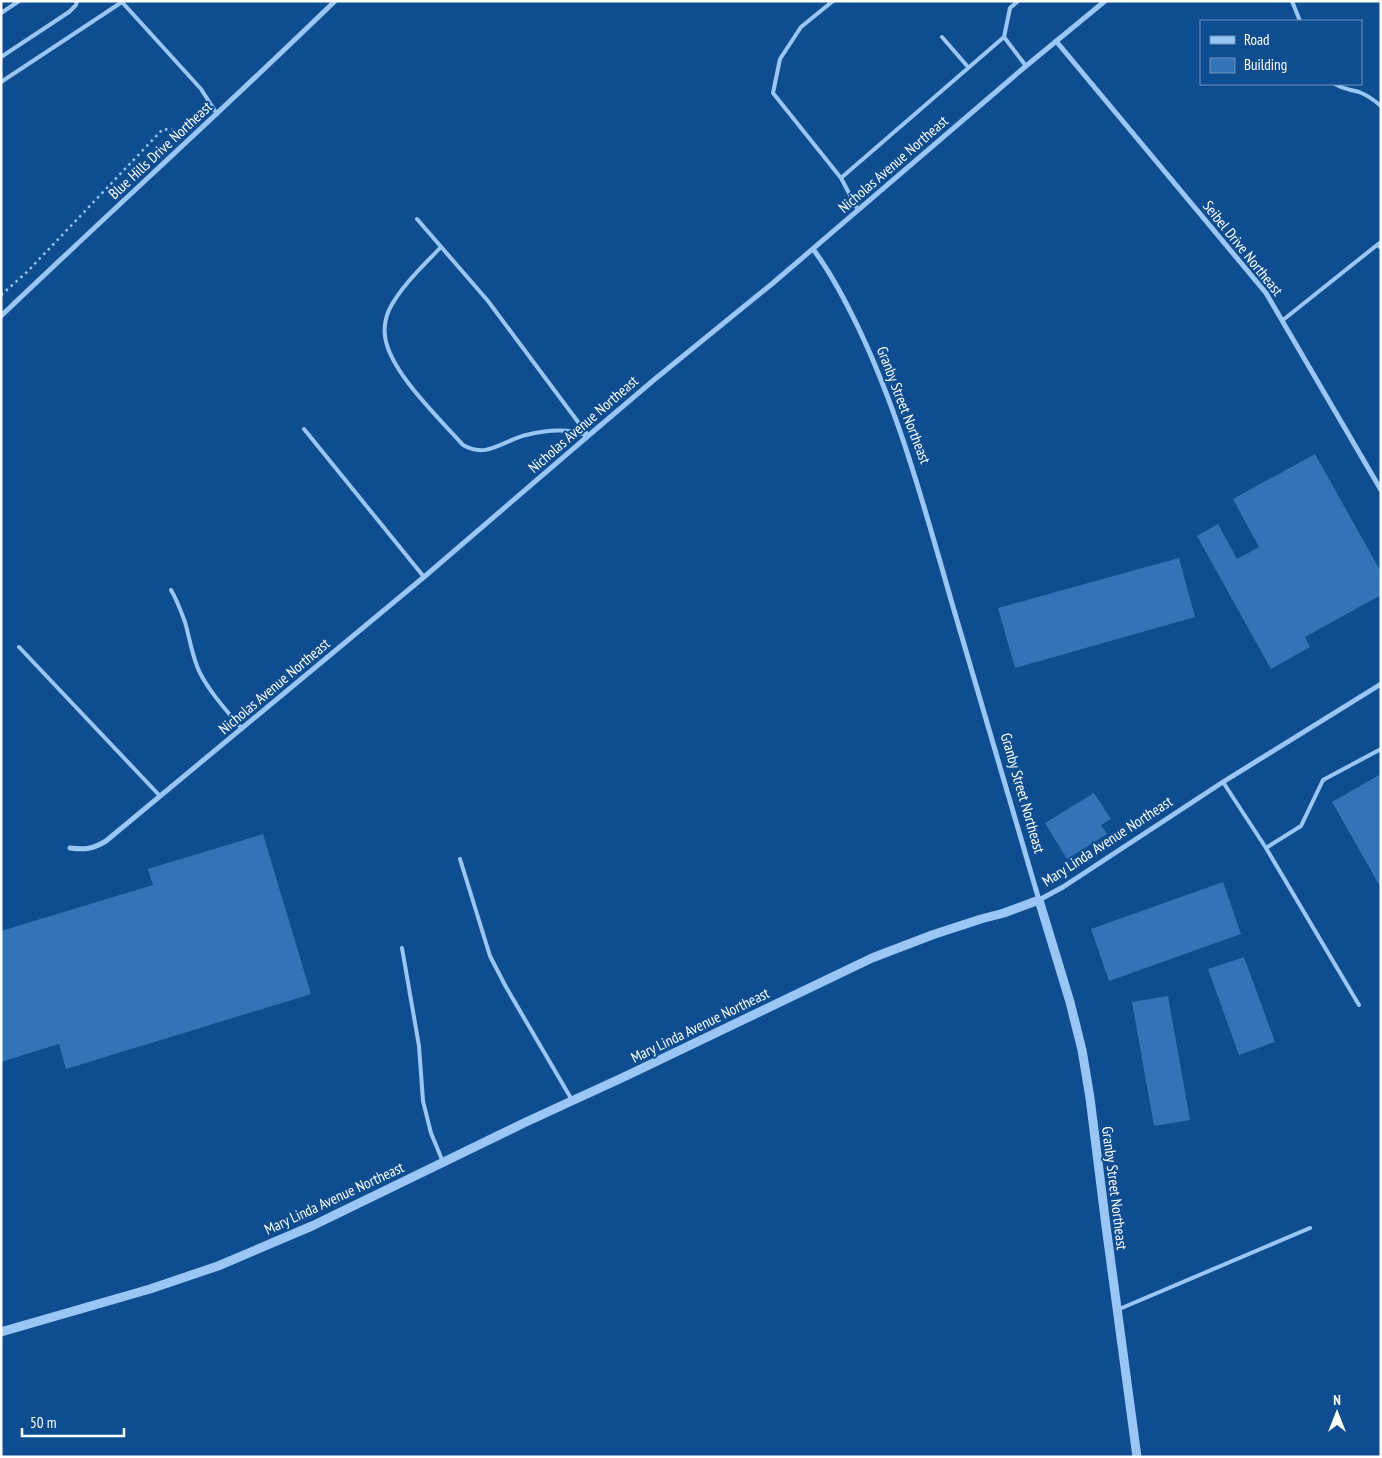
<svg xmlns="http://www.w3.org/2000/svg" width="1382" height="1458" viewBox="0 0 1382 1458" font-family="'PT Sans Narrow',sans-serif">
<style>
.building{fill:#3374b9}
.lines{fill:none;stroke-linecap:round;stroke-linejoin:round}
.path{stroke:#99c6f4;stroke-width:2.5;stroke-dasharray:2.5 4;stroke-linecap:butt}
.service{stroke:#99c6f4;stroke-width:4}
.minor{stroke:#99c6f4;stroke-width:5}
.tertiary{stroke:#99c6f4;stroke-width:9}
.labels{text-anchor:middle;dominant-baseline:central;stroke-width:4;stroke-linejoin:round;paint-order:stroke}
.street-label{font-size:15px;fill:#fff;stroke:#0f4d91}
</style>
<rect width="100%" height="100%" fill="#0f4d91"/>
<path class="building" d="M1315,454L1381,572V595L1305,637L1310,647L1271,669L1197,536L1218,524L1237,559L1259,547L1233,499Z
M1179,558L1195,617L1015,668L998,608Z
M1381,774V888L1332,802Z
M1094,793L1111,819L1101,825L1107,834L1067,859L1045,823Z
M263,834L311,994L66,1069L59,1044L1,1062V931L153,885L148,869Z
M1223,882L1241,934L1109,981L1091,929Z
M1244,957L1275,1042L1239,1055L1208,969Z
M1168,996L1190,1120L1154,1126L1132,1002Z"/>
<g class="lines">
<path class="path" d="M1,295L27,272L163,129L185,131"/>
<path class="service" d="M121,1L201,89L217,114
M833,1L801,27L780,59L773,93L841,178
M1292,1L1300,21
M1,13L19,1
M942,37L968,67
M1004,37L1010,8L1018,1
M1,57L69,12L76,5L77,1
M1,82L122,2
M1335,84C1345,90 1349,89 1359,92C1367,95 1374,100 1381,106
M858,210L841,178L1004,37L1026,66
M417,219L488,301L587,434
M1381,242L1377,245L1381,248
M441,247C424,265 400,287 389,310C386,317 384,328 385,336C389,371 439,418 463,445C487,459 502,441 526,435C545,430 569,428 588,436
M1283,320L1377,245
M304,429L424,577
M171,590C177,600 181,611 185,622C190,639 192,657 200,673C211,694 227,711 242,729
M19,647L160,796
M1223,782L1266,848L1359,1005
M1266,848L1301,826L1323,780L1381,749
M460,859L490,956L506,987L572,1100
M402,948L419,1046L423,1101L431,1133L443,1162
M1117,1310L1310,1228"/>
<path class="minor" d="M1056,41L1266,293L1381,490
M813,249C831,273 845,300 858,327C901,417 926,514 954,610C983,706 1011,803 1039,900L1063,887L1223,782L1381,684
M1,316C112,210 225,108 335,1
M70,848C85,850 93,849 106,841L424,577L588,436L655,379L773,283L1026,66L1105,1"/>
<path class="tertiary" d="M1,1332L150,1289L218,1266L312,1226L526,1122L626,1076L872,958L932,935L981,919L1004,913L1039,900L1070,1002L1082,1050L1090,1098L1106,1226L1137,1457"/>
</g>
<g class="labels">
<g class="street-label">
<text transform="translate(160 150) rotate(-43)">Blue Hills Drive Northeast</text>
<text transform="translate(893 164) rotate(-41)">Nicholas Avenue Northeast</text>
<text transform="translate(1243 248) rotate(51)">Seibel Drive Northeast</text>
<text transform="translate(904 405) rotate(69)">Granby Street Northeast</text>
<text transform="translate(583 424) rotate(-41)">Nicholas Avenue Northeast</text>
<text transform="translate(274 686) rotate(-40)">Nicholas Avenue Northeast</text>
<text transform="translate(1023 793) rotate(74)">Granby Street Northeast</text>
<text transform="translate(1107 841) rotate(-33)">Mary Linda Avenue Northeast</text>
<text transform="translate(700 1025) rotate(-26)">Mary Linda Avenue Northeast</text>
<text transform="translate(1115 1188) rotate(83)">Granby Street Northeast</text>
<text transform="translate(334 1198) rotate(-25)">Mary Linda Avenue Northeast</text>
</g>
</g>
<rect width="1382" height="1458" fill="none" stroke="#ffffff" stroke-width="5"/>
<rect x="1200" y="20" width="162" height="65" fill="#0f4d91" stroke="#6f94bd"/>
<rect x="1210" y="36" width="25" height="8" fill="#99c6f4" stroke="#6f94bd"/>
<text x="1244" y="45" font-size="15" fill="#ffffff">Road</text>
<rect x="1210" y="58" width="25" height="15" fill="#3374b9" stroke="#6f94bd"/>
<text x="1244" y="70" font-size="15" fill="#ffffff">Building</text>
<g transform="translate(1337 1413)" stroke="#0f4d91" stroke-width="4" paint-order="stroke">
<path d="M0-4L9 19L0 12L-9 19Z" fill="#ffffff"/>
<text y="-8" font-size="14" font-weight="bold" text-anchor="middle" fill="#ffffff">N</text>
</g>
<path d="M22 1428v8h102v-8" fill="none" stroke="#ffffff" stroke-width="2.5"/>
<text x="30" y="1428" font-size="15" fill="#ffffff" stroke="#0f4d91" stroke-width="4" paint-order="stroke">50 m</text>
</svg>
